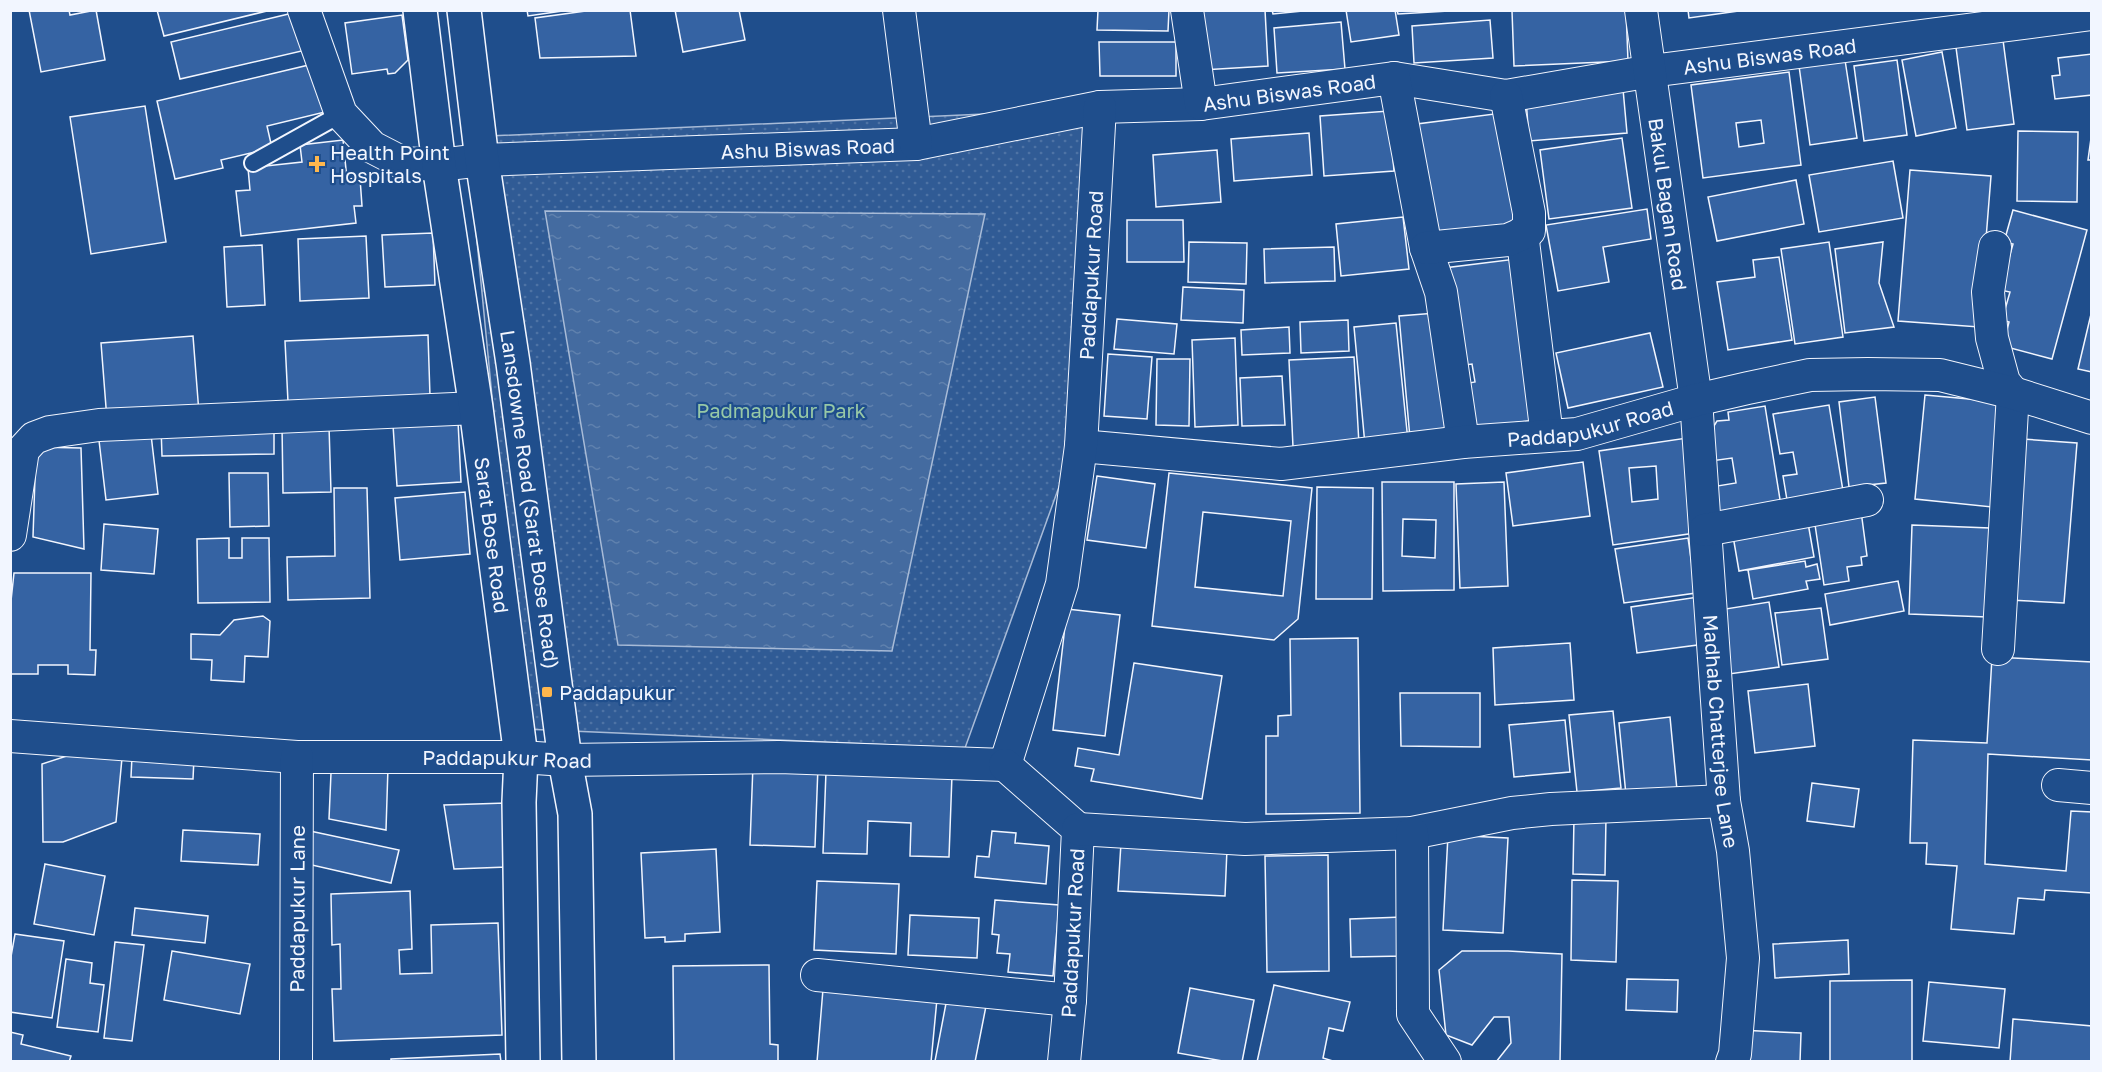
<svg xmlns="http://www.w3.org/2000/svg" width="2102" height="1072" viewBox="0 0 2102 1072" font-family="'Golos Text',sans-serif">
<style>
.park{fill:url(#park-dots);stroke:#a8bbd7;stroke-width:1.5}
.water{fill:url(#water-ripples);stroke:#a8bbd7;stroke-width:1.5}
.building{fill:#3563a3;stroke:#f2f6ff;stroke-width:1.5;fill-rule:evenodd}
.lines{fill:none;stroke-linecap:round;stroke-linejoin:round}
.lane-casing{stroke:#f2f6ff;stroke-width:20}
.street-casing{stroke:#f2f6ff;stroke-width:34}
.secondary-casing{stroke:#f2f6ff;stroke-width:36}
.lane{stroke:#1f4e8c;stroke-width:16}
.street{stroke:#1f4e8c;stroke-width:32}
.secondary{stroke:#1f4e8c;stroke-width:33}
.poi-dot{fill:#ffb74d;stroke:#1f4e8c;stroke-width:2}
.labels{text-anchor:middle;dominant-baseline:central;stroke-width:4.5;stroke-linejoin:round;paint-order:stroke}
.street-label{font-size:20px;fill:#f2f6ff;stroke:#1f4e8c}
.poi-label{font-size:20px;fill:#f2f6ff;stroke:#1f4e8c;text-anchor:start}
.park-label{font-size:20px;fill:#97c8a6;stroke:#1f4e8c}
</style>
<defs>
<pattern id="park-dots" width="8" height="8" patternUnits="userSpaceOnUse" patternTransform="scale(1.5)"><rect width="8" height="8" fill="#305b95"/><path d="M2 2h.1M6 6h.1" fill="none" stroke="#4e73a5" stroke-width="1.8" stroke-linecap="round"/></pattern>
<pattern id="water-ripples" width="26" height="14" patternUnits="userSpaceOnUse" patternTransform="scale(1.5)"><rect width="26" height="14" fill="#446ba0"/><path d="M2 4q2-2 4 0t4 0M15 11q2-2 4 0t4 0" fill="none" stroke="#5f81ae"/></pattern>
</defs>
<rect width="100%" height="100%" fill="#1f4e8c"/>
<path class="park" d="M1097,109L1069,459L965,748L524,729L467,137Z"/>
<path class="water" d="M545,211L985,214L892,651L618,645Z"/>
<path class="building" d="M29,10H69L70,15L96,10L105,60L41,72Z
M157,10H271L164,36Z
M527,10H562V11L528,16Z
M593,10H630L636,56L540,58L535,18Z
M675,10H739L745,40L683,52Z
M1098,10H1169L1168,31L1097,30Z
M1198,10H1265L1268,66L1202,70Z
M1272,10H1313L1273,14Z
M1346,10H1395L1399,35L1351,42Z
M1397,10H1466L1398,14Z
M1626,10L1628,61L1514,66L1512,11Z
M1688,10H1738V11L1689,18Z
M297,12L306,50L180,79L171,42Z
M402,15L408,60L395,73L388,74L387,69L352,74L345,23Z
M1490,20L1493,58L1414,63L1412,26Z
M1341,22L1345,69L1277,73L1274,28Z
M1955,40H2003L2014,124L1967,130Z
M1099,42H1176V76H1100Z
M1942,52L1956,128L1916,136L1902,60Z
M2092,54V95L2055,99L2052,76L2060,75L2058,58Z
M1845,60L1857,138L1810,145L1799,66Z
M1897,60L1907,135L1864,141L1854,66Z
M313,64L325,112L267,126L272,148L221,160L223,168L175,179L157,101Z
M1789,72L1801,165L1703,178L1691,85ZM1761,120L1764,143L1739,147L1736,123Z
M1623,89L1627,133L1529,141L1526,98Z
M145,106L166,242L91,254L70,117Z
M1389,111L1394,171L1324,176L1320,116Z
M1502,113L1518,229L1432,240L1417,124Z
M2018,131L2078,132L2077,202L2017,201Z
M2092,131V160H2088Z
M1309,133L1312,175L1234,181L1231,139Z
M1622,138L1632,208L1549,219L1540,150Z
M343,140L347,179L360,178L362,206H354L356,223L241,236L236,191L250,190L248,168L302,162L300,145Z
M1217,150L1221,202L1156,207L1153,155Z
M1893,161L1903,218L1819,232L1809,175Z
M1910,170L1991,176L1979,327L1898,321Z
M1796,180L1804,224L1717,241L1708,197Z
M1647,209L1651,239L1603,247L1609,282L1558,291L1546,225Z
M2013,210L2087,230L2052,359L2003,346L2009,322L2002,320L2010,292L2000,290L2013,244L2004,242Z
M1403,217L1409,269L1341,276L1336,224Z
M1127,220H1183L1184,262H1127Z
M433,233L435,285L385,287L382,235Z
M366,236L369,298L300,301L298,239Z
M1189,242L1247,243L1246,284L1188,282Z
M1829,242L1843,337L1795,344L1781,249Z
M1883,242L1879,283L1894,327L1845,333L1835,249Z
M262,245L265,305L227,307L224,247Z
M1334,247L1335,281L1265,283L1264,249Z
M1779,257L1792,340L1728,350L1717,282L1755,277L1753,260Z
M1516,259L1536,420L1475,428L1469,383L1475,382L1472,364L1457,366L1444,268Z
M1183,287L1244,290L1243,323L1181,320Z
M2092,310V372L2078,369Z
M1436,313L1447,434L1410,438L1399,316Z
M1117,319L1177,324L1174,354L1114,349Z
M1348,320L1349,351L1301,353L1300,322Z
M1396,323L1408,441L1365,445L1354,327Z
M1289,327L1290,353L1242,355L1241,330Z
M1650,333L1663,387L1568,408L1556,353Z
M428,335L430,396L288,402L285,341Z
M193,336L199,413L107,420L101,343Z
M1235,338L1238,425L1195,427L1192,340Z
M1108,354L1152,357L1147,419L1104,416Z
M1354,357L1359,444L1293,447L1289,360Z
M1157,359H1190L1189,426L1156,425Z
M1282,376L1285,425L1242,426L1240,378Z
M1925,395L2002,402L1992,507L1915,499Z
M1875,397L1886,483L1849,487L1839,402Z
M1829,405L1843,491L1787,500L1783,476L1797,474L1793,452L1780,454L1773,414Z
M1765,406L1782,512L1711,523L1705,488L1736,483L1732,458L1711,461L1707,437L1717,421L1729,420L1728,412Z
M458,421L461,482L397,486L393,425Z
M274,424V454L162,456L161,427Z
M150,426L158,494L106,500L98,432Z
M282,426H329L331,492L283,493Z
M1687,438L1695,533L1613,545L1599,451ZM1656,466L1658,499L1632,502L1629,468Z
M2022,439L2077,443L2064,603L2009,600Z
M36,447L81,448L84,549L33,537Z
M1583,462L1590,516L1513,526L1506,473Z
M229,473H268L269,526L230,527Z
M1169,473L1312,488L1298,619L1274,640L1152,626ZM1203,512L1291,521L1283,596L1195,587Z
M1097,476L1155,484L1146,548L1087,540Z
M1382,482H1454V590L1383,591ZM1403,519L1436,520L1435,558L1402,556Z
M1504,482L1508,586L1460,588L1456,484Z
M1317,487L1373,488L1372,599H1316Z
M334,488H367L370,598L288,600L287,557L335,556Z
M465,492L470,554L400,560L395,498Z
M1861,511L1867,556L1861,557L1862,565L1847,567L1849,581L1824,585L1814,518Z
M1808,523L1814,557L1739,571L1733,536Z
M104,524L158,529L154,574L101,570Z
M1912,525L1990,528L1987,617L1909,614Z
M229,538V558H242V538H269L270,602L198,603L197,539Z
M1688,538L1696,593L1624,603L1615,549Z
M1805,561L1806,567L1817,564L1820,579L1806,581L1808,589L1753,599L1748,570Z
M14,573H91L90,650H96L95,675L68,674V665H38V674H10V610Z
M1898,581L1904,611L1830,625L1825,594Z
M1698,597L1705,644L1637,653L1631,607Z
M1769,602L1779,667L1729,674L1719,610Z
M1821,608L1828,659L1782,665L1775,613Z
M1067,609L1120,615L1105,736L1053,730Z
M263,616L270,621L268,657L245,656L244,682L211,680L212,660L191,659V634L220,635L234,620Z
M1358,638L1360,813L1266,814V736H1278V716L1291,715L1290,639Z
M1570,643L1574,700L1495,705L1493,648Z
M1992,657L2092,662V760L1988,754L1985,864L2066,871L2071,811L2092,812V893L2045,890L2044,900L2018,898L2014,934L1951,929L1957,866L1926,864L1927,843H1910L1913,740L1987,743Z
M1134,663L1222,676L1202,799L1091,781L1094,769L1075,766L1078,748L1119,755Z
M1808,684L1815,746L1755,753L1748,691Z
M1400,693H1480V747L1401,746Z
M1613,711L1621,788L1577,792L1569,715Z
M1670,717L1677,790L1626,795L1619,723Z
M1565,720L1570,772L1514,777L1509,725Z
M133,735L195,737L193,779L131,777Z
M79,752L122,758L116,822L63,842H43L42,764Z
M753,764L818,766L815,847L750,845Z
M343,765L388,767L386,830L329,819L331,773Z
M826,771L952,775L949,857L910,856L911,823L868,821L867,854L823,853Z
M1812,783L1859,789L1854,827L1807,821Z
M506,803L507,867L454,869L444,805Z
M1574,817H1606L1605,875L1573,874Z
M183,830L260,834L258,865L181,861Z
M310,831L399,850L391,883L303,863Z
M992,831L1016,833L1015,843L1049,846L1046,884L975,877L977,856L989,857Z
M1448,835L1508,838L1503,933L1443,930Z
M1121,843L1227,849L1225,896L1118,891Z
M716,849L720,932L685,934V941L665,942V937L645,938L641,853Z
M1328,855L1329,971L1267,972L1265,856Z
M45,864L105,876L94,935L34,924Z
M1572,880L1618,881L1616,962L1571,960Z
M817,881L899,884L896,954L814,950Z
M410,891L412,949L399,950L400,974L432,973L431,925L498,923L502,1035L334,1041L332,989H341L340,944L332,945L331,894Z
M995,900L1059,905L1053,976L1008,972L1010,954L997,953L999,935L992,934Z
M135,908L208,916L205,943L132,935Z
M910,915L979,918L977,958L908,955Z
M1402,917L1404,956L1351,957L1350,919Z
M15,934L64,941L52,1018L10,1012V962Z
M1848,940L1849,974L1775,978L1773,944Z
M115,942L144,945L132,1041L104,1038Z
M172,951L250,964L240,1014L164,1000Z
M1462,951H1508L1562,954L1560,1062H1496L1511,1043L1509,1017H1494L1472,1045L1446,1035L1439,970Z
M66,959L92,963L90,983L104,985L98,1032L57,1027Z
M769,965L770,1044L778,1045V1062H674L673,966Z
M1627,979L1678,980L1677,1012L1626,1010Z
M1912,980V1062H1830V981Z
M1929,982L2005,989L1999,1048L1923,1041Z
M1274,985L1350,1002L1343,1031L1329,1028L1323,1058L1336,1062H1257Z
M1190,988L1254,1000L1242,1062H1228L1178,1053Z
M823,989L937,999L931,1062H817Z
M948,993L987,1001L975,1062L935,1061Z
M2013,1019L2092,1026V1062H2010Z
M1739,1030L1801,1033L1800,1062H1738Z
M10,1032L23,1035L21,1044L71,1056L69,1062H10Z
M500,1054L501,1062H391V1059Z"/>
<g class="lines">
<defs>
<path id="lane" d="M253,163L341,114"/>
<g id="street">
<path id="s1" d="M304,10L341,114L372,147L403,163L439,165L482,160L916,144L1100,107L1201,104L1394,78L1506,96L1651,71L2092,14"/>
<path d="M899,10L916,144"/>
<path d="M1187,10L1201,104"/>
<path id="s2" d="M1641,10L1696,400L1724,801L1733,851L1743,958L1735,1054L1732,1062"/>
<path d="M1394,78L1426,248L1441,292L1463,442"/>
<path d="M1522,233L1547,436"/>
<path d="M1995,247L1988,292L1992,338L2004,382L2013,393L1998,649"/>
<path d="M1426,248L1508,240L1529,231V213L1506,96"/>
<path id="s3" d="M1081,446L1281,464L1463,442L1577,434L1696,400L1748,388L1810,375L1868,374L1940,375L2013,393L2092,418"/>
<path d="M1705,530L1867,500"/>
<path d="M10,535L23,450L34,438L50,432L99,425L476,408"/>
<path id="s4" d="M10,736L297,757H521L565,760L779,757L1005,765L1062,584L1081,446L1100,107"/>
<path d="M1005,765L1078,829L1070,1000L1064,1062"/>
<path d="M2058,785L2092,788"/>
<path d="M1078,829L1245,839L1412,833L1512,813L1551,809L1724,801"/>
<path d="M1412,833L1413,1014L1445,1062"/>
<path d="M817,975L1070,1000"/>
<path id="s5" d="M296,1062L297,757"/>
</g>
<g id="secondary">
<path id="s6" d="M420,10L439,165L476,408L521,757L519,802L523,1062"/>
<path id="s7" d="M464,10L482,160L513,363L565,760L575,814L579,1062"/>
</g>
</defs>
<use href="#lane" class="lane-casing"/>
<use href="#street" class="street-casing"/>
<use href="#secondary" class="secondary-casing"/>
<use href="#lane" class="lane"/>
<use href="#street" class="street"/>
<use href="#secondary" class="secondary"/>
</g>
<g class="poi-dot">
<path d="M314 155h6v6h6v6h-6v6h-6v-6h-6v-6h6z"/>
<rect x="541" y="686" width="12" height="12" rx="3"/>
</g>
<g class="labels">
<g class="street-label">
<text stroke="none"><textPath href="#s1" startOffset="1568">Ashu Biswas Road</textPath></text>
<text stroke="none"><textPath href="#s1" startOffset="1082">Ashu Biswas Road</textPath></text>
<text stroke="none"><textPath href="#s1" startOffset="596">Ashu Biswas Road</textPath></text>
<text stroke="none"><textPath href="#s2" startOffset="196">Bakul Bagan Road</textPath></text>
<text stroke="none"><textPath href="#s4" startOffset="1496">Paddapukur Road</textPath></text>
<text stroke="none"><textPath href="#s3" startOffset="513">Paddapukur Road</textPath></text>
<text stroke="none"><textPath href="#s7" startOffset="494">Lansdowne Road (Sarat Bose Road)</textPath></text>
<text stroke="none"><textPath href="#s6" startOffset="530">Sarat Bose Road</textPath></text>
<text stroke="none"><textPath href="#s2" startOffset="726">Madhab Chatterjee Lane</textPath></text>
<text stroke="none"><textPath href="#s4" startOffset="498">Paddapukur Road</textPath></text>
<text stroke="none"><textPath href="#s5" startOffset="153">Paddapukur Lane</textPath></text>
<text transform="translate(1072 933) rotate(-87)">Paddapukur Road</text>
</g>
<g class="poi-label">
<text x="330" y="152">Health Point<tspan x="330" dy="23">Hospitals</tspan></text>
<text x="559" y="692">Paddapukur</text>
</g>
<g class="park-label">
<text x="781" y="410">Padmapukur Park</text>
</g>
</g>
<rect width="2102" height="1072" fill="none" stroke="#f2f6ff" stroke-width="24"/>
</svg>
